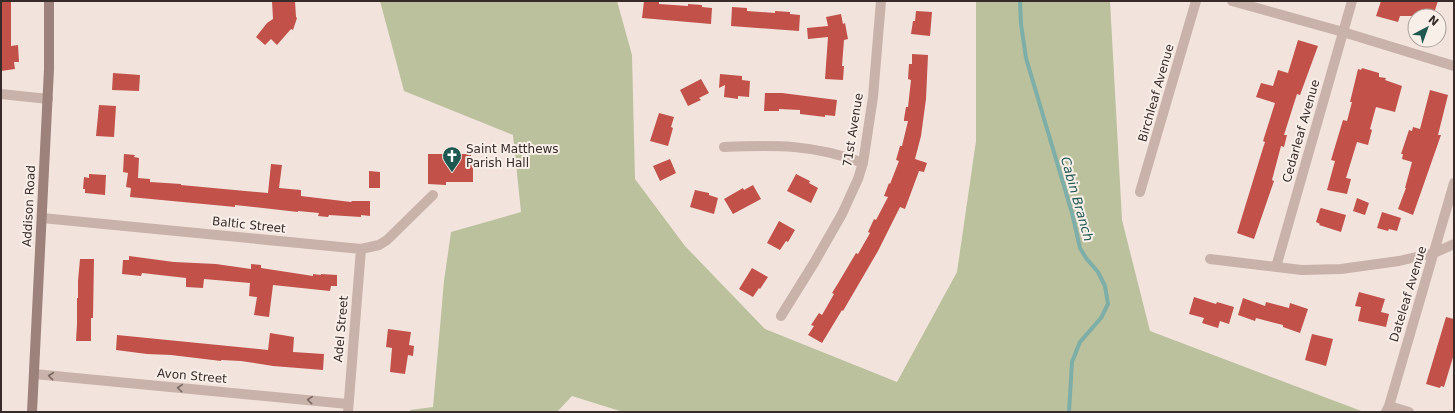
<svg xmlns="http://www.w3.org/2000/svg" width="1455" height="413" viewBox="0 0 1455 413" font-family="'DejaVu Sans',sans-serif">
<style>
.green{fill:#bbc09d}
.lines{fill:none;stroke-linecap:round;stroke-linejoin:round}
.stream{stroke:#7daea7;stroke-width:4}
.building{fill:#c2514a}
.street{stroke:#c9b2a9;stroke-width:10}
.secondary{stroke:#9d817b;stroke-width:10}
.oneway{stroke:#796863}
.labels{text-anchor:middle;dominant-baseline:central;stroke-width:4;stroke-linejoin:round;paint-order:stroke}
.street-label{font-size:12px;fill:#372b29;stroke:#f9efe9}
.poi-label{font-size:12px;fill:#372b29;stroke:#f9efe9;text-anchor:start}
.water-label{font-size:13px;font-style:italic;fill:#1f5751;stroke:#f9efe9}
</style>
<rect width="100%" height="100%" fill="#f2e4dd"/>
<path class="green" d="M380,1H617L632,55L635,179L685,246L765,329L897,382L957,272L976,141V1H1110L1122,220L1150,331L1364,412H623L572,396L557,412H410V410L433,407L444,281L451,232L521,212L513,135L404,91Z"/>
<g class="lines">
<path class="stream" d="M1020,1L1021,24L1026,58L1072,213L1080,248L1086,258L1098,272L1105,286L1108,304L1101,318L1080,342L1072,362L1069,412"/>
</g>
<path class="building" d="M1,1H11V46L18,45L19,62H14L15,69L1,71Z
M272,1H295L296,17L297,18L293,30L291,29L277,45L271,39L265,45L256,37L267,23L273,19Z
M644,1H659V4L688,6V4L702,5V7L712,8L711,24L642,18Z
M1381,1H1438L1433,16H1400L1398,22L1376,16Z
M732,7L747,8V11L775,13V11L790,12V14L800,15L799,31L731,26Z
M916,11L932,12L930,36L911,34L913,21H915Z
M841,14L843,24L845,23L848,39L844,40L842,66H844L843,80L825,79L828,37L808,39L807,28L828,26L826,17Z
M1298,40L1318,46L1300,95L1297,94L1284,135H1287L1284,147L1281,146L1272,180L1274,181L1254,239L1237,233L1263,148L1265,142L1263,141L1275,103L1256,97L1261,83L1273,86L1278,70L1288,73Z
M912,54L928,55L926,99L921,136L915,159L927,163L924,172L919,171L905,209L900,207L878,251L843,311L842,310L822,343L808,335L814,326L811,325L819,313L822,315L834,294L832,293L837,285L856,253L858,254L870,233L868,232L874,219L876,220L888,197L884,196L889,183L890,184L899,161L896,160L900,146H902L908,121H904V119L906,107H908L911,80L908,79L909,64H912Z
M1362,68L1379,73V77L1386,78L1385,80L1402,86L1395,112L1376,107L1370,129L1372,130L1368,145L1357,142L1346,178L1351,179L1347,194L1327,190L1335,161L1331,160L1343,120L1347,121L1352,102H1350L1358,69L1361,70Z
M113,73L140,75L139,91L112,90Z
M720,74L742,76V80L750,81L749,97L738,96V99L724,97L725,85L719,88Z
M701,79L709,93L699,98L701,100L688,106L680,90Z
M1430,90L1448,95L1438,135H1441L1413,215L1398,209L1406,188H1405L1412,162L1402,159L1403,154H1401L1409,130L1412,131L1413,127L1420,129Z
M765,93H782L837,100L835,116L825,115V117L800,114V110L779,109V111H764Z
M99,105L116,106L114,137L96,136Z
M659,113L674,117L671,127L673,128L668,146L650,141Z
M124,154L135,155L134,157L139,158L138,178L150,179V182L181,184V185L257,192L268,193L271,164L282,165L279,188L301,190V196L351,202L352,201H370V216L361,215V217L329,215L328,217L318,216L319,213L298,211V212L235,205V207L130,197L131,188L126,187L128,173L123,172Z
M428,154H471V163L472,164L473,169V182H446V185L428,184Z
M670,159L676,173L660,181L653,166Z
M369,171L380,172V188H369Z
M89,174L106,175L105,195L85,193V189H83L84,177L89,178Z
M796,174L810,181L809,183L818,188L811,203L787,191Z
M753,185L761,199L733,214L724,199L743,188L744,190Z
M695,190L709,193V195L718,198L714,214L690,207Z
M1357,198L1369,203L1365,215L1353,211Z
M1321,208L1346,215L1341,232L1319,225L1320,224L1316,222L1320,209Z
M1382,212L1401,218L1397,231L1389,229L1388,231L1377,228Z
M779,221L795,230L788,242L786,241L780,250L767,243Z
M129,256L174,262L216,264L251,269V264L261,265V268L313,276V274L321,275V274L337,275V286H331L330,291L273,285L269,317L254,315L257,297L249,296L250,283L204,279L203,288L186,287V278L142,273L141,276L122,274L123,260H129Z
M80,259H94L93,318H91V341H76L77,324V298H78V281Z
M752,268L768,277L760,289L759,288L753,297L739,289Z
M1359,292L1385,299L1381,312L1389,314L1386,327L1358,321L1361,307L1355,306Z
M1194,297L1216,304L1217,302L1234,307L1229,324L1220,321L1218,328L1202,323L1204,318L1189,314Z
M1243,298L1265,306L1266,302L1289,308L1290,303L1308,309L1300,333L1283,327V325L1256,318L1255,321L1238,315Z
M1446,317L1454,319V354L1444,387L1441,386L1440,388L1426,384Z
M388,329L411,332L409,345L414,346L413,356L408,355L405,374L390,372L392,348L386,347Z
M270,333L294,337L293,352L324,354L323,370L273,366L241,361L221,360V361L171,355L147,354L116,350L117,335L268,350Z
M1312,334L1333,339L1326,366L1305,360Z"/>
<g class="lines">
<path class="street" d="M1232,1L1343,32L1454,66
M1,94L48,99
M724,147C775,145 814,144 863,163
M1140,192L1196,1
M42,218L361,249L379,245L387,240L433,195
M1210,259L1302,270L1341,269L1399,261L1434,253L1454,244
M1276,267L1352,1
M781,316L814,263L842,214L858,179L863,163L873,97L881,1
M34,374L348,404
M1389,406L1409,412
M348,412L361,249
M1386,412L1389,406L1454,183"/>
<path class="secondary" d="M32,412L49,69V1"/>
</g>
<defs><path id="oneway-chevron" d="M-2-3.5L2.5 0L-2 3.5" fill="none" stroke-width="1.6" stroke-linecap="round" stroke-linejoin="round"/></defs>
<g class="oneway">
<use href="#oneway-chevron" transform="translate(51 376) rotate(-174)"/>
<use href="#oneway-chevron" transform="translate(180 388) rotate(-175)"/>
<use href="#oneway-chevron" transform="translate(310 400) rotate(-175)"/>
</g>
<defs>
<symbol id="church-pin" viewBox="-11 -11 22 30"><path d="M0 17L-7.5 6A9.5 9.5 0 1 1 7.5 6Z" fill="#1f5751" stroke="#f9efe9"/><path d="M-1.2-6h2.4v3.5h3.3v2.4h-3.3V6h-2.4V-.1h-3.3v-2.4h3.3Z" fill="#fff"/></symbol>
</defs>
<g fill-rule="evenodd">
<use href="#church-pin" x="441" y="145" width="22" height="30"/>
</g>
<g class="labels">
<g class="street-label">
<text transform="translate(1156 93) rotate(-74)">Birchleaf Avenue</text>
<text transform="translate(853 130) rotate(-81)">71st Avenue</text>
<text transform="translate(1301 131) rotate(-74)">Cedarleaf Avenue</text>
<text transform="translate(29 206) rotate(-87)">Addison Road</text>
<text transform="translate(249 225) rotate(6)">Baltic Street</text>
<text transform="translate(1408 294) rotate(-73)">Dateleaf Avenue</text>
<text transform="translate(341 329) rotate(-85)">Adel Street</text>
<text transform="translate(192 376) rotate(5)">Avon Street</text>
</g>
<g class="poi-label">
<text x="466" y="149">Saint Matthews<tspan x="466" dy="14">Parish Hall</tspan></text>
</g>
<g class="water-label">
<text transform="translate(1077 199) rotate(74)">Cabin Branch</text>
</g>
</g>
<rect width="1455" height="413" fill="none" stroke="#372b29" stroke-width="4"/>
<g transform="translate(1427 28) rotate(41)"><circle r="19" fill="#f9efe9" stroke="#aba19c"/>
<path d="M0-3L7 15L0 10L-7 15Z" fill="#1f5751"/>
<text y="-6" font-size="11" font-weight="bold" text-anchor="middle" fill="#372b29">N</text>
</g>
</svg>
